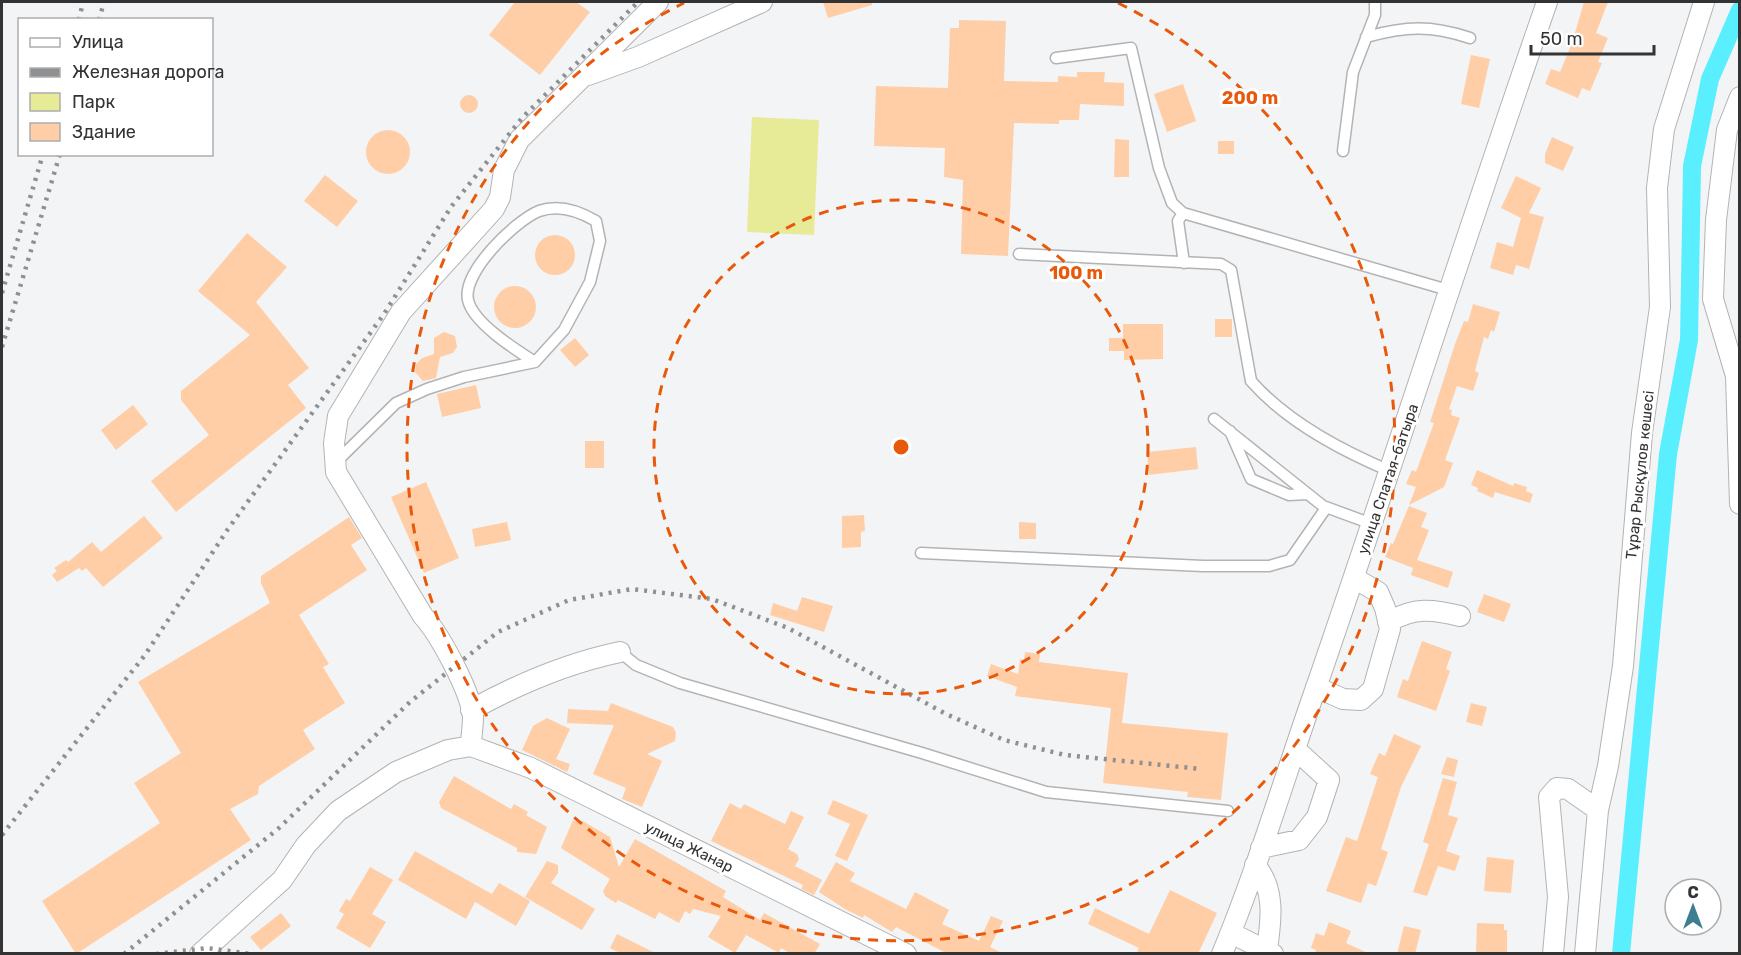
<svg xmlns="http://www.w3.org/2000/svg" width="1741" height="955" viewBox="0 0 1741 955" font-family="Rubik,sans-serif">
<style>
.green{fill:#e7eb98}
.lines{fill:none;stroke-linecap:round;stroke-linejoin:round}
.canal{stroke:#5aefff;stroke-width:18}
.building{fill:#ffcea7}
.lane-casing{stroke:#b3b3b5;stroke-width:13}
.street-casing{stroke:#b3b3b5;stroke-width:22}
.lane{stroke:#fff;stroke-width:10}
.street{stroke:#fff;stroke-width:20}
.rail{stroke:#8f9091;stroke-width:4.5;stroke-dasharray:3 6;stroke-linecap:butt}
.ring{fill:none;stroke:#e8590c;stroke-width:3;stroke-dasharray:10 8}
.labels{text-anchor:middle;dominant-baseline:central;stroke-width:6;stroke-linejoin:round;paint-order:stroke}
.street-label{font-size:15px;fill:#333334;stroke:#fff}
.centre{fill:#e8590c;stroke:#fff;stroke-width:3}
.ring-label{font-size:18px;text-anchor:middle;font-weight:bold;fill:#e8590c;stroke:#fff;stroke-width:6;stroke-linejoin:round;paint-order:stroke}
</style>
<rect width="100%" height="100%" fill="#f3f4f6"/>
<path class="green" d="M752,117L819,120L814,235L747,232Z"/>
<g class="lines">
<path class="canal" d="M1621,954L1668,454L1689,340L1692,166L1710,79L1740,10"/>
</g>
<path class="building" d="M515,2H576L590,12L540,75L489,35Z
M823,2H872V5L828,18Z
M1584,2H1608L1596,33L1608,38L1598,62L1602,63L1590,91L1582,88L1578,98L1545,84L1551,69L1560,72L1572,43Z
M959,20L1006,21L1004,81L1058,82V76L1077,77V72H1105L1104,82L1124,83V106L1080,104L1079,120H1059V124L1014,123L1008,256L961,254L963,180L944,177L945,148L874,146L876,86L948,88L950,28H959Z
M1471,55L1490,59L1479,108L1461,104Z
M1183,84L1196,121L1167,132L1154,94Z
M460 104a9 9 0 1 1 18 0a9 9 0 1 1-18 0Z
M366 152a22 22 0 1 1 44 0a22 22 0 1 1-44 0Z
M1552,137L1574,147L1563,171L1545,163V154Z
M1115,139L1129,140V177H1114Z
M1218,141H1234V154H1218Z
M325,175L358,201L337,227L304,201Z
M1516,176L1541,188L1529,213L1544,217L1529,269L1516,265L1513,275L1490,268L1497,242L1513,247L1521,218L1501,208Z
M247,233L287,267L256,302L309,368L288,385L306,408L176,512L151,481L209,435L181,400V391L250,335L198,291Z
M535 255a20 20 0 1 1 40 0a20 20 0 1 1-40 0Z
M494 307a21 21 0 1 1 42 0a21 21 0 1 1-42 0Z
M1473,304L1500,312L1494,332L1491,330L1488,339L1484,337L1475,371L1479,373L1473,391L1457,386L1449,409L1452,410L1451,415L1460,418L1445,460L1453,463L1444,487L1409,505L1416,487L1406,484L1412,470L1416,472L1434,423L1430,422L1455,344L1464,321L1468,322Z
M1215,319H1232V337H1215Z
M1123,324H1163V359L1124,360V351H1109V338H1123Z
M444,332L455,336L457,347L453,353L440,357L436,378L423,381L415,372L416,364L422,358L434,354V338Z
M575,338L589,355L575,367L560,350Z
M476,385L481,408L442,417L437,394Z
M133,405L148,424L116,450L101,430Z
M585,441H604V468H585Z
M1196,447L1198,469L1149,475L1147,452Z
M1477,470L1513,486L1514,483L1527,487L1526,491L1533,494L1530,503L1495,492L1493,498L1477,491L1478,488L1471,485Z
M426,482L459,558L424,573L391,497Z
M1409,506L1427,513L1421,527L1429,530L1417,560L1453,572L1448,588L1411,575L1413,568L1385,557L1391,543L1393,544Z
M864,515L865,531L861,532V547L842,548V516Z
M144,516L163,538L103,587L86,568L82,571L79,568L57,582L52,575L57,571L54,568L66,560L68,562L92,542L101,552Z
M349,517L362,538L351,545L367,570L299,615L329,664L323,667L345,703L303,730L315,749L259,786L258,794L230,809L251,840L76,954L42,901L160,823L134,783L181,753L138,682L270,603L261,583V576Z
M507,522L511,540L475,547L472,529Z
M1019,522L1036,523V539H1019Z
M1484,594L1511,604L1504,622L1477,612Z
M802,597L833,606L824,632L770,615L773,603L797,611Z
M1422,641L1452,652L1446,669L1450,671L1436,711L1397,697L1403,679L1408,681Z
M1025,652L1040,654L1039,662L1128,673L1122,723L1228,733L1221,800L1187,797L1188,792L1103,783L1111,708L1015,696L1017,687L987,676L991,664L1018,674L1020,659L1024,660Z
M611,703L673,727L676,733L675,741L647,754L662,761L642,807L622,799L626,788L593,774L614,725L567,723L568,709L608,711Z
M1471,703L1487,707L1482,726L1466,722Z
M547,718L570,729L556,759L570,764L567,772L522,750L533,726Z
M1394,734L1421,746L1401,787L1381,849L1388,852L1376,886L1368,883L1361,903L1326,891L1346,837L1357,841L1378,777L1370,774L1379,753L1385,756Z
M1447,757L1458,760L1454,777L1441,774Z
M454,776L511,809L514,804L528,812L526,815L547,827L536,854L517,852V848L441,808L439,802Z
M1443,778L1457,782L1448,815L1458,818L1446,851L1460,856L1455,871L1438,866L1427,896L1413,892L1429,844L1423,842Z
M833,800L868,815L847,861L835,856L850,824L827,814Z
M730,803L741,809L744,804L785,824L791,811L804,817L788,849L797,854L799,859L795,866L822,880L814,895L801,889L803,885L711,841Z
M573,820L579,823L581,820L610,837L619,867L635,839L726,891L723,897L760,920L764,913L820,944L814,954H791L781,948L779,953L746,935L735,953L708,937L721,916L693,909L690,914L685,911L679,923L659,912L655,919L618,900L616,903L605,896L603,891L610,879L561,848Z
M415,851L492,894L499,883L530,901L516,926L475,902L466,919L398,880Z
M1487,857L1514,860L1511,893L1484,891Z
M547,861L558,865V873L551,883L595,909L582,930L525,897Z
M836,862L855,873L850,881L906,909L915,892L949,910L942,924L979,941L991,916L1003,921L990,947L1004,954H948L896,927L892,932L864,915L863,918L845,909L819,892Z
M370,867L393,880L372,914L386,922L370,948L336,928L344,914L339,911L346,899L350,901Z
M1170,890L1217,913L1198,954H1136L1139,948L1088,924L1095,908L1149,934Z
M281,913L291,926L261,950L250,937Z
M1329,922L1351,931L1346,943L1370,954H1315L1316,950L1311,948L1316,933L1324,936Z
M1477,923L1504,924V930H1507V954H1476Z
M1404,926L1421,930L1415,954H1397Z
M617,934L657,954H622L610,948Z"/>
<g class="lines">
<defs>
<path id="lane" d="M1366,37C1406,26 1431,25 1470,38
M1056,58L1131,48L1159,168L1172,203L1183,213L1448,290
M1343,151L1353,72L1375,15V2
M1183,213L1178,221L1184,263
M1019,254L1221,264L1231,270L1251,381C1287,422 1340,450 1390,471
M1214,419L1323,506L1372,524
M1230,431L1251,479L1289,495L1307,494
M336,462L396,403L427,389L464,377L535,362L564,330L590,282L600,241L596,221C579,211 559,204 539,211C515,221 462,272 468,300C473,323 516,350 535,362
M921,553L1203,566H1269L1290,560L1326,508
M620,652L636,665L680,683L922,753L1046,792L1228,811"/>
<path id="street" d="M588,75L638,57L762,2
M1740,97L1727,130L1716,220L1713,299L1736,376L1740,504
M1388,622C1415,607 1432,609 1460,616
M1316,687L1343,699L1361,700L1373,689L1390,629L1385,608L1378,592L1354,578
M471,710C518,684 568,663 620,652
M471,746C471,737 473,727 473,717C471,692 440,635 423,616L336,472L334,443L338,416L401,312L494,209L500,197L504,170L519,140L658,2
M1261,848L1299,840L1317,817L1329,780L1295,749
M1255,865C1276,889 1271,921 1267,950
M1231,933L1273,954
M200,954L282,880L306,845L338,811L396,772L448,750L471,746L531,768L906,954
M1222,954C1259,865 1286,772 1318,682C1396,456 1468,228 1547,2
M1553,954L1558,897L1549,797L1557,788L1568,789L1598,810
M1585,954L1598,810L1608,766L1623,666L1642,433L1660,307L1657,188L1664,129L1704,2"/>
</defs>
<use href="#lane" class="lane-casing"/>
<use href="#street" class="street-casing"/>
<use href="#lane" class="lane"/>
<use href="#street" class="street"/>
<path class="rail" d="M79,20L83,2
M99,20L104,2
M2,293L43,154
M2,347L60,154
M2,835L145,655L228,529L384,314L451,207L522,118L638,2
M124,954L279,828L410,702L498,632L569,600L632,589L712,599L788,628L946,714L1004,740L1065,755L1201,769
M156,954L207,948L251,954"/>
</g>
<g class="ring">
<circle cx="901" cy="447" r="247"/>
<path d="M1118 3A494 494 0 1 1 684 3"/>
</g>
<g class="labels">
<g class="street-label">
<text transform="translate(1640 475) rotate(-84)">Тұрар Рысқұлов көшесі</text>
<text transform="translate(1388 479) rotate(-71)">улица Спатая-батыра</text>
<text transform="translate(689 847) rotate(26)">улица Жанар</text>
</g>
</g>
<circle cx="901" cy="447" r="9" class="centre"/>
<g class="ring-label">
<text x="1250" y="104">200 m</text>
<text x="1076" y="279">100 m</text>
</g>
<rect width="1741" height="955" fill="none" stroke="#333334" stroke-width="6"/>
<rect x="18" y="18" width="195" height="138" fill="#ffffff" stroke="#adadae" stroke-width="1.5"/>
<rect x="30" y="38" width="30" height="9" fill="#ffffff" stroke="#adadae" stroke-width="1.5"/>
<text x="72" y="48" font-size="18" fill="#333334">Улица</text>
<rect x="30" y="68" width="30" height="9" fill="#8f9091" stroke="#adadae" stroke-width="1.5"/>
<text x="72" y="78" font-size="18" fill="#333334">Железная дорога</text>
<rect x="30" y="93" width="30" height="18" fill="#e7eb98" stroke="#adadae" stroke-width="1.5"/>
<text x="72" y="108" font-size="18" fill="#333334">Парк</text>
<rect x="30" y="123" width="30" height="18" fill="#ffcea7" stroke="#adadae" stroke-width="1.5"/>
<text x="72" y="138" font-size="18" fill="#333334">Здание</text>
<g transform="translate(1693 907)"><circle r="28" fill="#ffffff" stroke="#adadae" stroke-width="1.5"/>
<path d="M0-4.5L10 22L0 15L-10 22Z" fill="#3e7e91"/>
<text y="-9" font-size="16" font-weight="bold" text-anchor="middle" fill="#333334">С</text>
</g>
<path d="M1531 45v9h123v-9" fill="none" stroke="#333334" stroke-width="3"/>
<text x="1540" y="45" font-size="18" fill="#333334" stroke="#ffffff" stroke-width="4.5" paint-order="stroke">50 m</text>
</svg>
